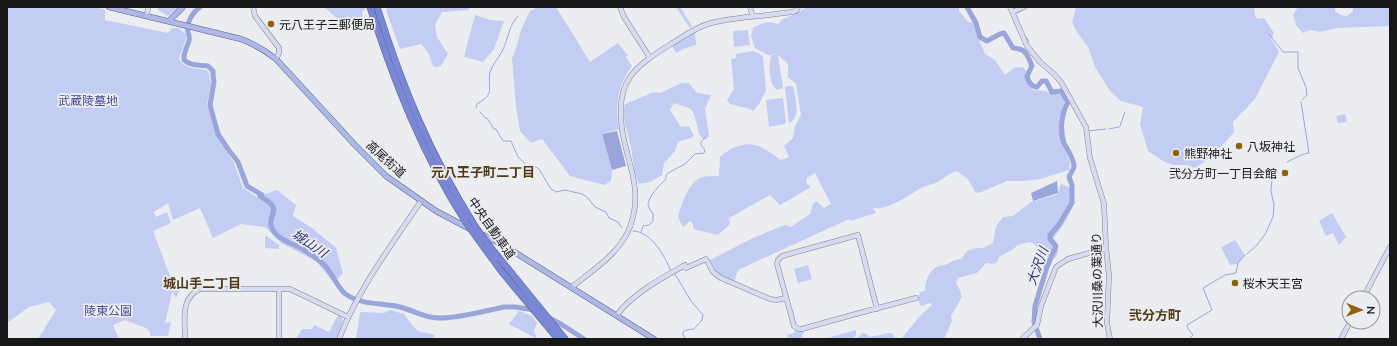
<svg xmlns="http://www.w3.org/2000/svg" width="1397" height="346" viewBox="0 0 1397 346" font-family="Mulish,'Noto Sans JP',sans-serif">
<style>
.green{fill:#c3ccf3}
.water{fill:#9aa6da}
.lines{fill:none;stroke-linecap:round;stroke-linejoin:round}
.stream{stroke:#9aa6da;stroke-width:1}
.river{stroke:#9aa6da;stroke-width:5}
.secondary-casing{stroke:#838487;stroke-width:5.5}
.primary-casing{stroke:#576092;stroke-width:6}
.highway-casing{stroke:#576092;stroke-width:7}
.secondary{stroke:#d7dbf2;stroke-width:4.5}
.primary{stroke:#afb7e5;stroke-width:5}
.highway{stroke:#7987d4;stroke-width:6}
.highway-bridge-casing{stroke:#576092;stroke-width:7;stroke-linecap:butt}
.highway-bridge{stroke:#7987d4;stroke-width:6}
.poi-dot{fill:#90610d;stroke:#ecedf1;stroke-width:1.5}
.labels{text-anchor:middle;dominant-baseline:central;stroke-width:3.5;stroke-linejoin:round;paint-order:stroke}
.poi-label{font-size:12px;fill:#171718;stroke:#ecedf1;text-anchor:start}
.park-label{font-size:12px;fill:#464f91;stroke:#ecedf1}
.street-label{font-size:12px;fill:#171718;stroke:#ecedf1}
.neighbourhood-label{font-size:13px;font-weight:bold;fill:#513916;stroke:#ecedf1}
.water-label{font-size:13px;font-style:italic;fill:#2c3372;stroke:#ecedf1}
</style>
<rect width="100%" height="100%" fill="#ecedf1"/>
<path class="green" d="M11,7H96L105,10V20L168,33L172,28H178L186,34V40L179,58C183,69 196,68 206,70L209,73L211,84L207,103L217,137L234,163L243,188L257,197L277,190L296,205L293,216L312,228L336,248L343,273L334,283L316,261L281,243L265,227L241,224L213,238L200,208L173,220L168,203L154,212L156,217L167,212L171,223L153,231L173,284L172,291L177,284L180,290L176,298L172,292L165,323L171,322L168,336H150V332L146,328L125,320L113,325L119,339H38L56,310L49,302L29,307L7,323V8Z
M158,7H178V8L168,16L158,10Z
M325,7H367L362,12V18C343,26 341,21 326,9Z
M388,7H470L468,10L442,12L435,25L437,37L448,54L441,66L436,67L433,66L429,54L421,44L400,49L386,10Z
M538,7H556L590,62L618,43L628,56L626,57L632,66C617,86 615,106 619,129L602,134L612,170L611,181L604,185L570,176L542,139L531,143L520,131L516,106L512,59L517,45L521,30L530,11Z
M676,7H680L692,26L690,28Z
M807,7H959V11L968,22L975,23L980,42L985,54L995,60L1005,75L1014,68L1023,67L1028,74V84L1033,90L1045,91L1053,94L1058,92L1065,100L1062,114L1066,140L1064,147L1070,163L1069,170L1040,179L1024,181H1007L979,193L975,192L968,179L957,171C950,173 947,176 941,180C935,184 927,185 921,188C909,195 887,211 873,208L876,213L850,221L849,219L738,270L734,282C720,276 716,274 710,260L753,238L785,225L791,227L810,214L813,204L816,201L824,208L831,204L815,173L807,178L806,183L811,187L780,205L770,195L729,218L730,224L718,235L693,229V224L690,221L683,227L678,217C681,205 689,181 702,177C707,176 713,176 719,176L720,157C730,148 747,140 760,147C768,150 775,156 781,160L789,157L784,146L793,138L795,126L801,115L796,84L788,77V64L778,55L783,88L777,90C768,83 769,66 771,55L777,54L768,55L755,48L751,36L753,28C762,23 768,20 778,24L783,19L795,14Z
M1076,7H1254L1255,15L1257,19L1264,18L1274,33L1271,38L1279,52L1255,99L1233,122L1234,132C1222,146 1211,158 1195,168L1187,165H1173L1163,161L1148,151L1140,124L1143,107L1121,101L1110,91L1095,67L1088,47L1077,32L1072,22Z
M1298,7H1335V11L1341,15L1347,16L1353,11V7H1390V26L1337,28L1320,32L1310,30L1303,33L1296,25L1293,15Z
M475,15L490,20L504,21L494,49L483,62L464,57Z
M748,30L750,45L734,47L733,31Z
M695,32L696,45L683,49L676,53L672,46Z
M752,51L759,53L763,57L766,90L759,104L753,111L750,109L730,104L727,100L734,89L731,59L736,58V54Z
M682,83H689L697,93L711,95L705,109L709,136L705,140C695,132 700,131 696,121C695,116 693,112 691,109L674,103L670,110L681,127L689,126L694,136L690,138L678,142L675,151L664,163L662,175L650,182L639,184C634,173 633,159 631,147C628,132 621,119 625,104L654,92L660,93Z
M788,86H793C795,98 802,117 789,123L785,87Z
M783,98L786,123L784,124L769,127L766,100Z
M1345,114L1347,122L1338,123L1336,116Z
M1061,184L1071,188L1073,202L1071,210L1065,222L1051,242C1055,249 1062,248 1055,258L1051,260L1048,269H1044L1043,263L1048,258L1033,243L1029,242L1018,245L1012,250L1000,256L997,262L994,264L986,263L977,273L958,278L956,283L960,290L962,297L951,316L952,321L944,339H901L921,315L932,305L930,303L921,306L918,300L920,292L925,291C925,282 929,269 939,266C941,265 943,266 945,265C952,262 953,260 961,259L967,251L976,248H983L993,243L996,226L1003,217L1013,216L1031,202L1056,195L1058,193Z
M1332,213L1346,237L1339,245L1333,233L1326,236L1319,221Z
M265,235L279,245V249L265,248Z
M1235,240L1245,255L1237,264L1230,265L1221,247Z
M808,265L812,279L798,283L794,269Z
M390,310L404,314L411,324L418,331L435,335L433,339H356L360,312L384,313Z
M519,311L532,316L537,323L534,330L537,339L509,324Z
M338,315L342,317L343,321L336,339H296L302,329H312L314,325L329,332Z
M796,328L802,329L804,333L802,335L803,339H788L787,335L794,333Z
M856,330V335L853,339H824Z
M863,333L866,334L870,337L889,333L893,334L895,339H856Z"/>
<path class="water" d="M617,131L626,166L612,170L602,134Z
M1057,181L1058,193L1033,201L1031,193Z"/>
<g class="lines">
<path class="stream" d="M1269,34L1283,52H1298V68L1306,87L1307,95L1302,100
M1025,36L1028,40V43
M476,108L477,104C496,93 487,90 490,72C492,65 498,59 501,53C508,42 508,26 518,16
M480,112L485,118H487L494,129H496L503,141H511L518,157L529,167H536L539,169L551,189L556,192L565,190L582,194L587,197L595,207L606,212L609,218L618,222L622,228
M1120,126L1125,112
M1109,129L1119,127
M1088,131L1106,129
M1287,162C1294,159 1301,154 1309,153L1301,102
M633,231C652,232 664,255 671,271
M641,232L643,226L649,225L653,221V214L648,206C648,196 659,186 666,179V175L668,173L685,164L695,154L704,153L705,150L701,145V142L705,137
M1266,232L1273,217L1274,205L1271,191L1272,179
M1247,254L1257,245L1266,233
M675,274L691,301L703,315L702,320L694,329L686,330L683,332V335L686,339
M1189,339L1193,335L1188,329L1187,325L1212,310L1203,288L1225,275L1236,273L1238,263L1245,255"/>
<path class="river" d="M200,7C193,12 186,22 188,32C189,35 190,37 189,41C187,48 183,53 184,60C190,66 200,65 208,66L213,71V75L214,82L210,105L218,134L228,149L238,162L247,186L262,195L260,196C264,199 269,201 272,205C279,213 262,221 277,235C284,242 292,243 301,248C308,252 314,257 321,262C333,271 336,288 347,295C362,305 383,303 400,307C412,310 425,318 438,318C457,319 484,311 504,307H515L535,310
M967,7L976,23L980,37L987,41L1000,34L1004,33L1013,48C1027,49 1027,55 1032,66L1027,76C1028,82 1032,87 1037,87L1042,81H1046L1052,92L1061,91L1068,102C1062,112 1059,132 1064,143C1067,149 1074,159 1074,166C1074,170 1070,173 1069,177L1072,185V203L1058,226L1050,235V239L1056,246L1047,267L1035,306L1034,322L1040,339
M548,317L564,326L584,339"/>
<defs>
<path id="secondary" d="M253,7L255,16L279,48V53L276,59
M620,7L624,17L650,58
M750,7L753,17
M1010,7L1027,46L1040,62L1054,74L1061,82L1086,127L1090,158L1104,204L1106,248L1109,275L1107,323L1110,339
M1013,12L1024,7
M147,16L148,7
M572,287C594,269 622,252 631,224C643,188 627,163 622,129C615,81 634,67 671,44C684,36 696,27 711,23C722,20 735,19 747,17C762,16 777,14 792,12L796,11L798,7
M1363,298L1390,247
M877,309L858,235L782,256L778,260L777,264L794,326L799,329H802C840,318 878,308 916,298
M617,315C632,294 662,278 685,265L686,268L706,259L713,272L721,278L770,299L776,300L786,298
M185,339C185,320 180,298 200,289H290L348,317
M279,339V289
M339,339C358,289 391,246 421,201
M1022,339L1037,325L1041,306L1056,267L1068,259L1106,248
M1341,339L1350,322"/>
<path id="primary" d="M109,7L241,39C254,44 265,50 276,59L355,145L386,176L436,211L470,229
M169,21L183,7
M481,234L503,245L654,339"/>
<path id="highway" d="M370,7C395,84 422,153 465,221
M377,7C402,86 430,155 475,226
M480,242L502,272L558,339
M487,243L565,339"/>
</defs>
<use href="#secondary" class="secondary-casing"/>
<use href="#primary" class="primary-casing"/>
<use href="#highway" class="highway-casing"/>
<use href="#secondary" class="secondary"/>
<use href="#primary" class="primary"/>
<use href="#highway" class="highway"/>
<defs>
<path id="highway-bridge" d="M465,221L480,242
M475,226L487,243"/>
</defs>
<use href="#highway-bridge" class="highway-bridge-casing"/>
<use href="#highway-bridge" class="highway-bridge"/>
</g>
<g class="poi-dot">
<circle cx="271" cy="24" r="4"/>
<circle cx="1239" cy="146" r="4"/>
<circle cx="1176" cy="153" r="4"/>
<circle cx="1285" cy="173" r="4"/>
<circle cx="1235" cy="283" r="4"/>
</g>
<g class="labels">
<g class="poi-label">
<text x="279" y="24">元八王子三郵便局</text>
<text x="1247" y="146">八坂神社</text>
<text x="1184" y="153">熊野神社</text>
<text x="1277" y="173" text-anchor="end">弐分方町一丁目会館</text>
<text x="1243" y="283">桜木天王宮</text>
</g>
<g class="park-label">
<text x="88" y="100">武蔵陵墓地</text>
<text x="108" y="310">陵東公園</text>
</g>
<g class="street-label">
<text transform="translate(386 159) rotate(42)">高尾街道</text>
<text transform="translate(492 228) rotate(55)">中央自動車道</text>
<text transform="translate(1097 280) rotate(-91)">大沢川桑の葉通り</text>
</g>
<g class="neighbourhood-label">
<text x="483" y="172">元八王子町二丁目</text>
<text x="202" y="283">城山手二丁目</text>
<text x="1155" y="315">弐分方町</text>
</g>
<g class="water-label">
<text transform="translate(310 243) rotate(34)">城山川</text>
<text transform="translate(1037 266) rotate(-70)">大沢川</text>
</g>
</g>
<rect width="1397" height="346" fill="none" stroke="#171718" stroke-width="16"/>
<g transform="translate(1361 310) rotate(91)"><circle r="19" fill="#ecedf1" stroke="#97979a"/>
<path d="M0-3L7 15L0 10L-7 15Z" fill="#90610d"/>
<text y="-6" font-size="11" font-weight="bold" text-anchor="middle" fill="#171718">N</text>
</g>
</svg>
